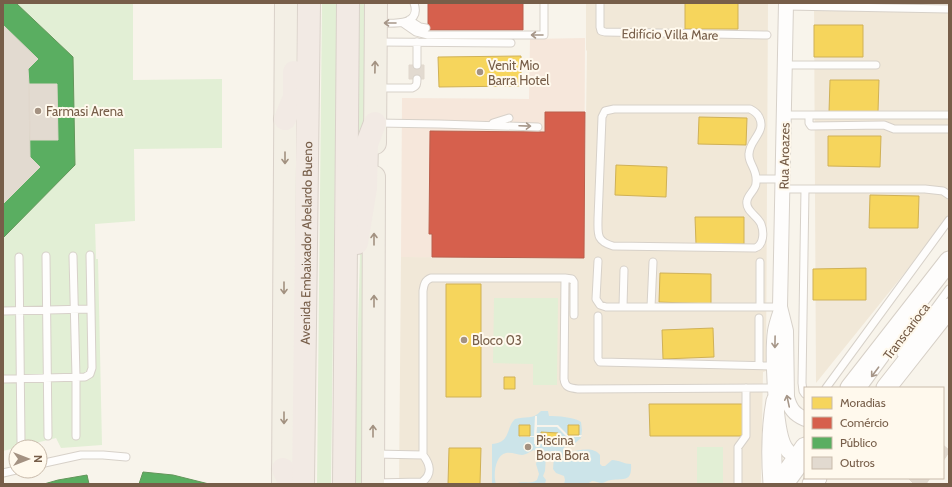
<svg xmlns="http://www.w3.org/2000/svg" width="952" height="487" viewBox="0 0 952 487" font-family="Cabin,sans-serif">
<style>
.residential{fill:#f1e8d8}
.commercial{fill:#f6e7db}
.green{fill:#e2efd5}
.water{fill:#cce4e9}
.pier{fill:#f8f4eb}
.homes{fill:#f6d55c;stroke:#d0b156}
.shops{fill:#d6604d;stroke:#ba5f4c}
.public{fill:#5aae61;stroke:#63965a}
.building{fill:#e2dad0;stroke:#e1d8cd}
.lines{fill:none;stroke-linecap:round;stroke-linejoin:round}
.lane-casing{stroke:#d7d1c9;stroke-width:9}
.street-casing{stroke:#d7d1c9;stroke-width:16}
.secondary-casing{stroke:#d7d0c7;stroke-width:21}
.primary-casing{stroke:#d9d1c9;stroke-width:24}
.highway-casing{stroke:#d9d1c9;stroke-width:24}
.lane{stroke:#fefdfc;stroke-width:7}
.street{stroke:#fefdfc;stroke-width:14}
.secondary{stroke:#fefdfc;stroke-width:19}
.primary{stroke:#f3efe5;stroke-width:22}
.highway{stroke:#f2eae4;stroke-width:22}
.oneway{stroke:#a69688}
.oneway2{stroke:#a29180}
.poi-dot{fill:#a49282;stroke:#fff9ed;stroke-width:1.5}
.labels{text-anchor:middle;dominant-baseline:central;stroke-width:4;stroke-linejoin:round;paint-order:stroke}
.street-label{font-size:13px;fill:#775e49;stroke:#fff9ed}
.poi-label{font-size:13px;fill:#775e49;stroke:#fff9ed;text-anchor:start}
</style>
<rect width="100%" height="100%" fill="#f8f4eb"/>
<path class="residential" d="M586,3H768L766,371L763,372L761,482L760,484H399L401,257L584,258L587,51L586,50Z
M814,3H949V218L816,383Z"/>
<path class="commercial" d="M585,38L584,258L401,257L402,98L529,99L530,39Z"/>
<path class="green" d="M3,3H133V80L222,79V148L134,149L135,221L95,224L96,259H98L102,445L61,448L56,438L3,451Z
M322,3H337L331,484H317Z
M356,3H367L362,179L354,222Z
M367,209L365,484H349L357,366L360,253Z
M494,298H558L557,385H533V364L493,363Z
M697,447H723V484H697Z"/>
<path class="water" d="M541,411H548L549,416C557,416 575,417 581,422L582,430L581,438L574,444L565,445L564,449L566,452C577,452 592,445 600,455V464L602,466H605L612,460C619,460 624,464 631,464C632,482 625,478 611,480C607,480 605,483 602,483C599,483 595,481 592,481L587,484H564L565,480L564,476L556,473L553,469L554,456L552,453H549L546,456L545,471L543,476L546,480L545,484H516C523,480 530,485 537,480L539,474L536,464L539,454L534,450C530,451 526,455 522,455C517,455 512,452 506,453C495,455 493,476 496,484H492V444C511,443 506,427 515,419C525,416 533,420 541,411Z"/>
<path class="pier" d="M535,416H537V425H558L568,435V425H579V435H582L581,437H567L557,427H537L536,442H541V432L558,433V443L557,444H534V437H521L519,436V425H530V436H534Z"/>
<path class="homes" d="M685,3H738V29H685Z
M814,25H863V57H814Z
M521,56V86L439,87L438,57Z
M830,80H879L878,112H829Z
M699,117L747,118L746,145L698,144Z
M828,136H881L880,167L828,166Z
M616,165L667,167L666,197L615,195Z
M870,195L919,196L918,228H869Z
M695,217H744V244H696Z
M866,268V300H813V269Z
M660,273L711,274V304L659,302Z
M446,284H481V397H446Z
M713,328L714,357L663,359L662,330Z
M504,377H515V389H504Z
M649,404H743V436H650Z
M519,425H530V436H519Z
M568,425H579V435H568Z
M541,432L558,433V443L541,442Z
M449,448H481L480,484H448Z"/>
<path class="shops" d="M428,3H523V30H428Z
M545,112H585L584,258L432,257V234H429L430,131L545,132Z"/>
<path class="public" d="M3,3H16L73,57L75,165L3,238Z
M143,472L173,475L209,484H139Z
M87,475L89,484H44L58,480Z"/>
<path class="building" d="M3,25L38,59L28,69L29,84L30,157L40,167L3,204Z
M409,65H424V79H409Z
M29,84H57L58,140H30Z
M943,445L949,450V452L943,461Z
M908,478H930L926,484H914Z"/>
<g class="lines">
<defs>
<path id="lane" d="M600,3V27L601,31L605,32L767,35
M786,6L949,9
M409,20L420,27L426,28
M377,23C391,23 422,27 414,3
M403,23L416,32L428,35H544V3
M378,42L511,43
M417,42V65
M785,65H876
M378,88H412C417,86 417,84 417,79
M614,109H750C754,111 757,113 759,117C767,132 749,140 749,154C748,164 758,169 756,183C756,190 748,194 747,201C745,211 758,216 761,224C764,232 764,245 755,248L613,246C596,241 598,234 598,219L602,117L605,111Z
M784,115H949
M809,115V123L811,126L884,125L894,129H949
M377,123L439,124L538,127
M493,123L509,118
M757,179H783
M783,189H925L943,191L949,195
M90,255L91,309
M46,256L48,436
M73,256L76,377V436
M19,257L21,442
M598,261L596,299L600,305L606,307H780
M565,278L572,279L574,282V315
M623,307L624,270
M651,307L653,262
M760,307V262
M3,311L91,309L92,368L90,374L85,377L3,379
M598,316V359L600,362L774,366
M901,354L949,289
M759,365V318
M826,388L949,220
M863,388L885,358
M805,394L803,391L802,383L805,189
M375,454L423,455
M40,464L81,455H103L126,457
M3,473L16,470
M375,483L422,482
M422,484V482C433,474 430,464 423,455V291C424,285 424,281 431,278H565L564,379C565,387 569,388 578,389L775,388
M738,484V447L746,436V388
M791,484L805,465"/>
<path id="street" d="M786,3L780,307L786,331L787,397C790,409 794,414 805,419
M780,313C778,319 776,325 775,331C772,351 775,431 785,447C789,454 797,458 805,460"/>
<path id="secondary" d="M850,388L949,261
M886,388L949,308
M773,484C771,457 771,428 776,401
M779,484L805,447
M812,484L817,478"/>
<path id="primary" d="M375,143L376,3
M283,484L286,3
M373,484L374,177"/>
<g id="highway">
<path d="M285,119L294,97V72"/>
<path d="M357,243L366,188L367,144L375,123"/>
<path d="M283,469L290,484"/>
<path id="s1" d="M303,484L309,3"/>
<path d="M344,484L348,3"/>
</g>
</defs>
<use href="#lane" class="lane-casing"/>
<use href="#street" class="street-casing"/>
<use href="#secondary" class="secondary-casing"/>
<use href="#primary" class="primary-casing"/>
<use href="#highway" class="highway-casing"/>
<use href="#lane" class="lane"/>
<use href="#street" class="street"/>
<use href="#secondary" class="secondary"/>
<use href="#primary" class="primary"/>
<use href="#highway" class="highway"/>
</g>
<defs><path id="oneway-shaft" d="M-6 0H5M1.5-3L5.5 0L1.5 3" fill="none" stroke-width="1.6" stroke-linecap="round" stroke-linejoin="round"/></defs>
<g class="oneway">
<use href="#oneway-shaft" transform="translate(390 23) rotate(180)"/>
<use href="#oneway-shaft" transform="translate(537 35) rotate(180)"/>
<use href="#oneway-shaft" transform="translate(525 126) rotate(2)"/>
<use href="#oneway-shaft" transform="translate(775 342) rotate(91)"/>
<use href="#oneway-shaft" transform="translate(875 372) rotate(127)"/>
<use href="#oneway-shaft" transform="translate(788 401) rotate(-102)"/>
</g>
<g class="oneway2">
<use href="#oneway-shaft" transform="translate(375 67) rotate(-89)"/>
<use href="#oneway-shaft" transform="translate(285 158) rotate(90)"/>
<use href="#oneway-shaft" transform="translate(374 239) rotate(-90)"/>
<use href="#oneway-shaft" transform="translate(284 288) rotate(90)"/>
<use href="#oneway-shaft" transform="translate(374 301) rotate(-90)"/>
<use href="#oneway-shaft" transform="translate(284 418) rotate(90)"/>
<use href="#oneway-shaft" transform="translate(373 431) rotate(-90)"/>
</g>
<g class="poi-dot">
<circle cx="480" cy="72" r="4"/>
<circle cx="38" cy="111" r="4"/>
<circle cx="464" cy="340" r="4"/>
<circle cx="528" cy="447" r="4"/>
</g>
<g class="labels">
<g class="street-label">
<text transform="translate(670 34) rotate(1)">Edifício Villa Mare</text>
<text transform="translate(784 156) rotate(-89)">Rua Aroazes</text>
<text stroke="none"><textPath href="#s1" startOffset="241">Avenida Embaixador Abelardo Bueno</textPath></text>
<text transform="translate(906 331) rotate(-53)">Transcarioca</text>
</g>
<g class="poi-label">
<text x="488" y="65">Venit Mio<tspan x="488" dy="15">Barra Hotel</tspan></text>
<text x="46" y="111">Farmasi Arena</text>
<text x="472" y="340">Bloco 03</text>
<text x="536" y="440">Piscina<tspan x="536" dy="15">Bora Bora</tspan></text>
</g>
</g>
<rect width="952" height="487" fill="none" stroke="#775e49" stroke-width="8"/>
<rect x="804" y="387" width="140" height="92" fill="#fff9ed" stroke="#c9bbab"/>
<rect x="812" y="397" width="20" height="12" fill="#f6d55c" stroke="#c9bbab"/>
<text x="840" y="407" font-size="12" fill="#775e49">Moradias</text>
<rect x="812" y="417" width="20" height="12" fill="#d6604d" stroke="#c9bbab"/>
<text x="840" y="427" font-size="12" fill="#775e49">Comércio</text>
<rect x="812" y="437" width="20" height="12" fill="#5aae61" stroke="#c9bbab"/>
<text x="840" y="447" font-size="12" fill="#775e49">Público</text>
<rect x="812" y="457" width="20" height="12" fill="#e2dad0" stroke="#c9bbab"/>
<text x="840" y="467" font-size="12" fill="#775e49">Outros</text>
<g transform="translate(28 459) rotate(90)"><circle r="19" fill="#fff9ed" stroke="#c9bbab"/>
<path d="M0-3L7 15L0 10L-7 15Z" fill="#a49282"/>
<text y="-6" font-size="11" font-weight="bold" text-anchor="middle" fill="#775e49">N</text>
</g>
</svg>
